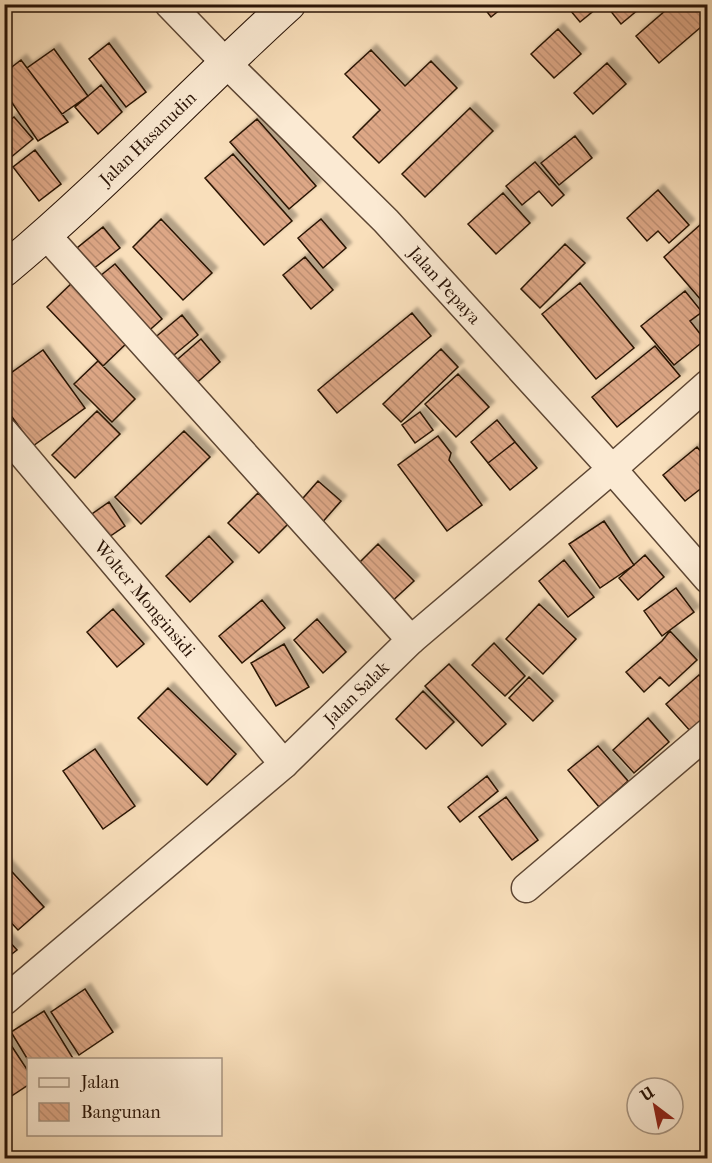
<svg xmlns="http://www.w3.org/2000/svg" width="712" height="1163" viewBox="0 0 712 1163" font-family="'IM FELL French Canon',serif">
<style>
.building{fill:url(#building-back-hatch);stroke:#291306;stroke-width:1.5;filter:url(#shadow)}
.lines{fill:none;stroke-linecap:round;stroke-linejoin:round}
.street-casing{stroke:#5d4633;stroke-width:31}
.secondary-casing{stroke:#291306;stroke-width:35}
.street{stroke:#fbead3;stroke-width:28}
.secondary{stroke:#fbead3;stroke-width:33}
.labels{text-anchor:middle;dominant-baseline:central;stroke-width:4.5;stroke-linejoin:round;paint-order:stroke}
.street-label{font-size:18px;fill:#291306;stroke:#fbead3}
</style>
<defs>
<pattern id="building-back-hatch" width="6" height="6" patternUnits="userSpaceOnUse" patternTransform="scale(1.5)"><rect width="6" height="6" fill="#dda786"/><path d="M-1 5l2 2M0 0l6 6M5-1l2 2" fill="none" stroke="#be8f72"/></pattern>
<filter id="shadow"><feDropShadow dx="5.5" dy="-5.5" stdDeviation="1.5" flood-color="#0004"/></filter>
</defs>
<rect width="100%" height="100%" fill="#f9dfbb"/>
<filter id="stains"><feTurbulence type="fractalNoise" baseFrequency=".00333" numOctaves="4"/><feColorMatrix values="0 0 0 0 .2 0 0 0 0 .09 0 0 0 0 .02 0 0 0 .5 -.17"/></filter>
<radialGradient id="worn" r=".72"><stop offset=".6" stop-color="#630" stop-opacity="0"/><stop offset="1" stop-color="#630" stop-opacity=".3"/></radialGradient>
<path class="building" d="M481,4H507L491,17Z
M565,4H602L580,22Z
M605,4H645L621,24Z
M673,4H700L708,13V21L659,63L636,36Z
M558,29L581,54L554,78L531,54Z
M109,43L146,92L126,107L89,59Z
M54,49L88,96L62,114L27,68Z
M371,50L405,86L431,61L457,88L379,163L353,137L380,110L345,74Z
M21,60L68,122L38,141L4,91V73Z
M607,63L626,84L593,114L574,93Z
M101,85L122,112L98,134L75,107Z
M470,108L493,131L425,197L402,174Z
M14,117L33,139L4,163V125Z
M257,119L316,186L289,209L230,142Z
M575,136L592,158L559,185L541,163Z
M35,150L61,184L39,201L13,167Z
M233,154L292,221L264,245L205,178Z
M535,162L564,195L552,206L539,191L522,205L506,186Z
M658,190L689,225L669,243L658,231L647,241L627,218Z
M503,193L530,223L496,254L468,224Z
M161,219L212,273L183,300L133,247Z
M321,219L346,248L323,268L298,238Z
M700,225L708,233V255L706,257L708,259V308L664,257Z
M103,227L120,248L93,269L77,248Z
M565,244L585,263L540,308L521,289Z
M305,257L333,290L311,309L283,275Z
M115,264L162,319L143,336L95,280Z
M74,281L130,340L103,366L47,307Z
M580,283L634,348L596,379L542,314Z
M685,291L702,312L690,321L705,340L674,365L641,326Z
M412,313L431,336L337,413L318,390Z
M182,315L198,335L168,360L152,340Z
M201,339L220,362L191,388L171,365Z
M655,346L680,376L617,427L592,397Z
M441,349L458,367L401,422L383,404Z
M43,350L85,408L33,446L4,406V378Z
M98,361L135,399L112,422L74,384Z
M458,374L489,407L456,437L425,404Z
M97,411L120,434L75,478L52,455Z
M420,412L433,430L415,443L402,425Z
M497,420L515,442L488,463L471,442Z
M184,431L210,457L141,524L115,497Z
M438,436L451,453L449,460L482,505L447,531L398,465Z
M515,442L537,468L510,490L488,463Z
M697,447L708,460V483L685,501L663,475Z
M318,481L341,501L320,525L297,505Z
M258,493L289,523L259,553L228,523Z
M109,502L125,526L106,539L89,516Z
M604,521L634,565L600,588L569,544Z
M209,536L233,562L190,602L166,576Z
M378,544L414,581L389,604L354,568Z
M645,555L664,577L638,600L619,578Z
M564,560L594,597L568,617L539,581Z
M676,588L694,612L662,636L644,611Z
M262,600L285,628L242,663L219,636Z
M539,604L576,639L543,674L506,639Z
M113,609L144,644L117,667L87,632Z
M317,619L346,652L323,673L294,640Z
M670,631L697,660L669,686L660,677L644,692L626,672L662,641Z
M494,643L525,676L505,696L472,665Z
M284,644L309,687L276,706L251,663Z
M449,664L506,724L482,746L425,686Z
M699,675L708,684V719L692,733L666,704Z
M529,677L553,701L533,721L509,698Z
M168,688L236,754L207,785L138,718Z
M423,691L454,722L426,749L396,719Z
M648,718L669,742L634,773L613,750Z
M598,746L628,781L599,807L568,770Z
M95,749L135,806L103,829L63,771Z
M487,776L498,791L460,822L448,807Z
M506,797L538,840L512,860L479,817Z
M4,863L44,907L18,930L4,915Z
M4,936L17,950L4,960Z
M85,989L113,1032L79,1055L51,1012Z
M44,1011L74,1060H28L11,1032Z
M5,1036L28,1071V1085L10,1097L4,1089Z"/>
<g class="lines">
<defs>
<g id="street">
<path id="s1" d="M169,4L225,62L386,221L612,469L708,579"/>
<path d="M46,235L411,640"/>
<path id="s2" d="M4,432L284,764"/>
<path d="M526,888L708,733"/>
<path id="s3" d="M4,1001L284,764L411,640L612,469L708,384"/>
</g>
<g id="secondary">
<path id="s4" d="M4,270C104,187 193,91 289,4"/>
</g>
</defs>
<use href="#street" class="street-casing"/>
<use href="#secondary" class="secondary-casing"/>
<use href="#street" class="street"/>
<use href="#secondary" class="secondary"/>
</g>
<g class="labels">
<g class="street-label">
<text stroke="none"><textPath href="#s4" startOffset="195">Jalan Hasanudin</textPath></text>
<text stroke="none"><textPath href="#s1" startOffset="394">Jalan Pepaya</textPath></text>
<text stroke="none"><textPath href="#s2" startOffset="218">Wolter Monginsidi</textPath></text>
<text stroke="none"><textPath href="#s3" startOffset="468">Jalan Salak</textPath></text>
</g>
</g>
<rect width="712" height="1163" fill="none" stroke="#f9dfbb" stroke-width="24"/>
<rect x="6" y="6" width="700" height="1151" fill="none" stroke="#291306" stroke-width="3"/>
<rect x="12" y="12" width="688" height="1139" fill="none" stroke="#291306" stroke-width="1.5"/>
<rect x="27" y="1058" width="195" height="78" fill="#fbead3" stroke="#a79481" stroke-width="1.5"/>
<rect x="39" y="1078" width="30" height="9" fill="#fbead3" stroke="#a79481" stroke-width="1.5"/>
<text x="81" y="1088" font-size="18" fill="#291306">Jalan</text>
<rect x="39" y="1103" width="30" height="18" fill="url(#building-back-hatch)" stroke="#a79481" stroke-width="1.5"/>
<text x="81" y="1118" font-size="18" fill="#291306">Bangunan</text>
<g transform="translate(655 1106) rotate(328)"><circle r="28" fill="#fbead3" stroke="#a79481" stroke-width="1.5"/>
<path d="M0-4.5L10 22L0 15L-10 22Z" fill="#8f2418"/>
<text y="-9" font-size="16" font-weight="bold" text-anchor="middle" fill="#291306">U</text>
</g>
<rect width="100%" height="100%" filter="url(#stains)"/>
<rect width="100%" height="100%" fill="url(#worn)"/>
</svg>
